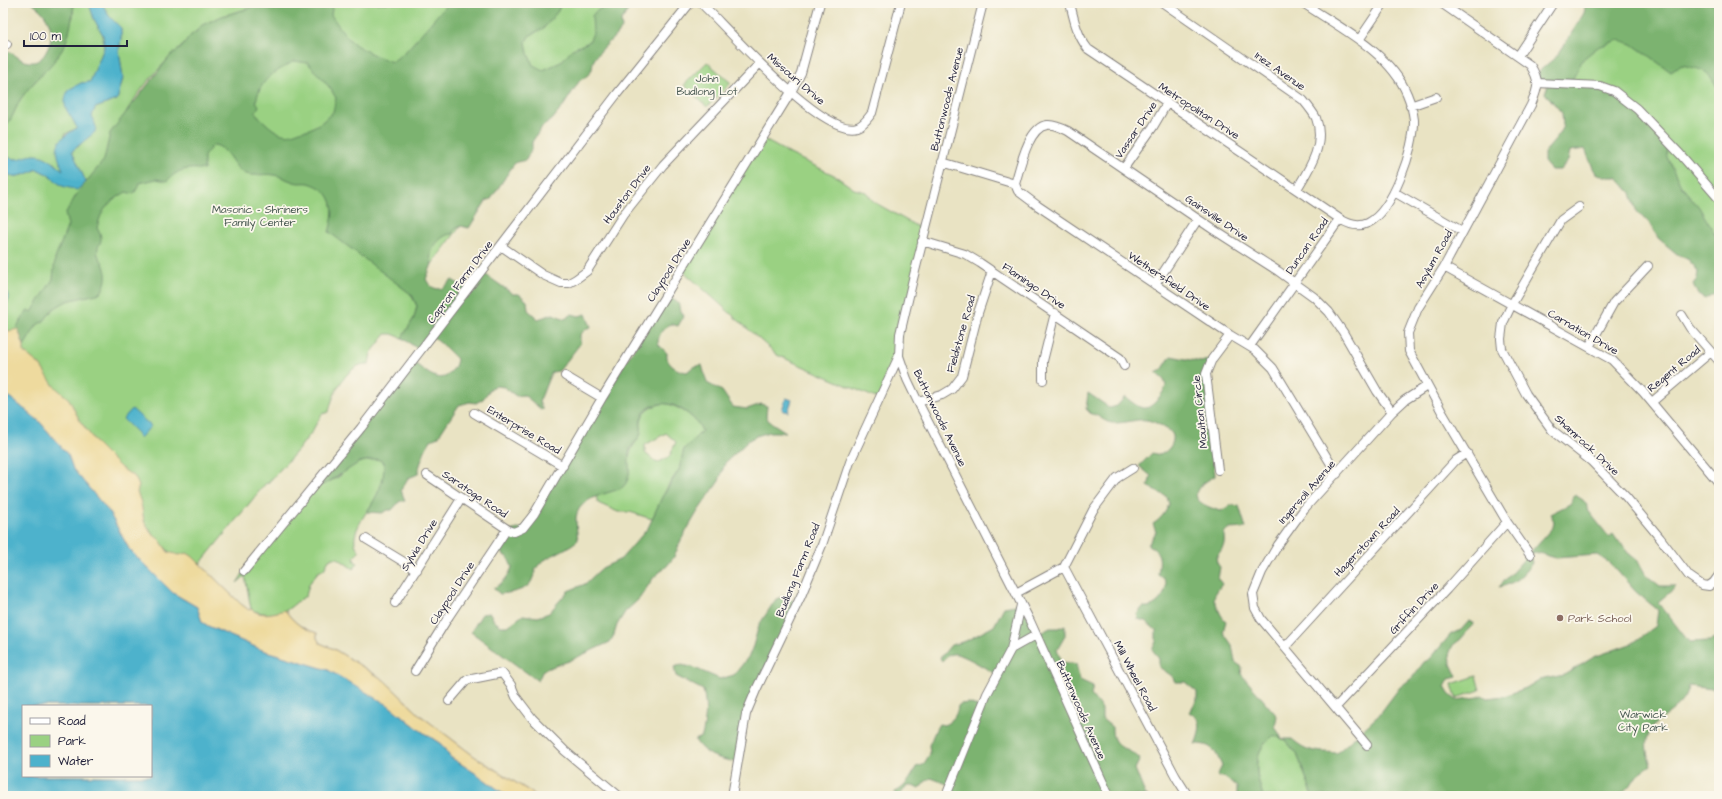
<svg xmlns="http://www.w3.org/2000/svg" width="1722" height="799" viewBox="0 0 1722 799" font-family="'Architects Daughter',sans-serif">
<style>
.green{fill:#9ad182;stroke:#5e7a5e;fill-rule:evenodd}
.forest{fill:#7bb370;stroke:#4e6a56;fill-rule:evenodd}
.sand{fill:#eeda9e;stroke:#887e6c}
.water{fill:#4db2cc;stroke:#386a84;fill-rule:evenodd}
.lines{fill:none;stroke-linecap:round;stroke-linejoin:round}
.minor-casing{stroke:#86827f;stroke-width:10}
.minor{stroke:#fff;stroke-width:8}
.education-dot{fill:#8d6e63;stroke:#fbf7ec;stroke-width:1.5}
.labels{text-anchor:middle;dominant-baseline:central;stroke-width:3.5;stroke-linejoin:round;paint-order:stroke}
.street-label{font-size:11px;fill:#22223b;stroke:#fbf7ec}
.park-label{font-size:11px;fill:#465750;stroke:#fbf7ec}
.education-label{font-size:11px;fill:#785e54;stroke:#fbf7ec;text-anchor:start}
</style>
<rect width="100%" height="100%" fill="#fbf7ec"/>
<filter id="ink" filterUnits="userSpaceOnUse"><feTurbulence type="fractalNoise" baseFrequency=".025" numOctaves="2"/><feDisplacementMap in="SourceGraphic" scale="8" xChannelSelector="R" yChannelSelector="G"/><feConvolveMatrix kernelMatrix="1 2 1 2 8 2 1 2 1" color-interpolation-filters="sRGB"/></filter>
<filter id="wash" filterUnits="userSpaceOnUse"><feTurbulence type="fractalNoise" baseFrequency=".012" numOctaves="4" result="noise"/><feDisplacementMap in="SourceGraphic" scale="16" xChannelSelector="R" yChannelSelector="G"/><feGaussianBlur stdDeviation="0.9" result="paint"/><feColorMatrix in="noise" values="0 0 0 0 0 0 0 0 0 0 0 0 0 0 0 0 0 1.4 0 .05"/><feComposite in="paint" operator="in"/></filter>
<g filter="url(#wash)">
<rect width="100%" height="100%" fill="#e9e3c3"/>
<path class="green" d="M74,3H89L94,19L103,35L104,48L90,82L81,83L73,120L77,128L65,134L63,171L55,163L35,155C23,159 15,161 3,155V128L9,122L20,100L26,91L44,72L73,17Z
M105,3H256L250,8L220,17L250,11L260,3H633L547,112L410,293L417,306L414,318L402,338L392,334H386L371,353L369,364C348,362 332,394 329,412L322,414L311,433L298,450L267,484L266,483L200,564C194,563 185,562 179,560C172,556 147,529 144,521C143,518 143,513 142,509L3,354V310L9,299L3,282V171L13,177L27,174L37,169L49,175L62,186L86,182L72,151L79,146L96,127L92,116L95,108L117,100L123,78L119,50L121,39V28L109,16L103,5ZM218,18L126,112C140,89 160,66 180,48C188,41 194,31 204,25C208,22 213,20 218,18Z
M1591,3H1719V295L1545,93L1551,75Z
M707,62L731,83L707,107L684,85Z
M763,139L792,155L834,175L854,189L866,192L874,202L925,231L901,333V366L887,383L878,399L777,355L683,271Z
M664,403C678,406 697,417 702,431L684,449L679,470L669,484L652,519L630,512H618L598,503L596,496L629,458C630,448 636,443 640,435C642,430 640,427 641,422C642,409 654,406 664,403ZM666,433L676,442L669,457L657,463L645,453V445Z
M377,459L384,462C385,471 384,481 381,490C375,503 342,537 360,551L354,557L355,562L358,563L353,569L338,558H333L329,560L324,569L317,573L309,584L306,596C299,599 294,605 288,609C279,615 259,615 251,609L245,576L237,583L244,572L316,487L327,483L340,476L345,470L360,462Z
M1476,676L1480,690L1456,698L1452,684Z
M1273,735L1285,740L1297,754L1313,796H1263C1255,770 1251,755 1273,735Z"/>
<path class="forest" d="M31,3H74C73,16 69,39 62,50C51,68 34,80 22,97C15,107 13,121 3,128V50C15,51 20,64 34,62C41,60 44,56 47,50C57,32 48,13 31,3Z
M256,3H333L331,15C339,26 348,42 361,48C370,54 382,58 392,62L407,50L448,3H561L558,11L544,28L529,36L526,42L528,53L533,65L543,70L561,62L572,49L589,42L593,33L592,16L595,12L610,3H641C637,7 636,6 632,7C627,10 624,17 621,21L622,28C613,40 602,47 594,60C592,63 593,66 592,69C590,74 585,78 580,80L564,105L552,120L542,127L532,142V148L526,160L517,162L514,164L491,199L486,201L469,228L461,226L455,229L452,234C440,234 426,253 432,264L426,279C430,287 433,289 442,289L452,280L468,289L482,272L513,294H519L527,301L528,310L538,319L553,314L565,319L572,314L579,316L586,314L591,327L586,329L580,335V344L559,371L552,372C546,382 544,392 539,402L542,408V410L524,395L516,396L504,387L496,386L491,388L483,399L476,403L470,402L459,405L438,437L431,440L425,450L419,468V472L416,475L408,478L401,490L405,501H400L392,510H388L382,513L367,512C377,496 385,482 384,462L377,459L360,462L327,483L314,487L413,362C422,368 439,386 450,373C454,368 456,366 457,359L445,347L433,337L421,351L402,338L414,318L417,306L412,295L329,232C336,210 335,191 309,183C304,182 299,184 294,182C287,180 281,176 274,175C264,173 256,177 246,174C232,169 229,146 213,145L204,156V170C189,167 178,169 167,181L156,179L140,183L134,194L126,192C109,202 101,209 97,228C107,245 95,242 98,255C99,257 101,260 103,263C108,275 107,282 101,293L67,301L53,309L44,321L37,325L24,346L17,327L28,310L32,312L53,279L55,259L68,225L65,214L78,192L104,160L110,133L171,55L181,48L191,35L197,31L202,25L222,16L250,8ZM294,61L308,63L330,88L336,98L333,112L322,122L308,130C302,129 297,133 291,134C278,138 264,121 256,114V111L259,106L256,101C262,76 274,74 294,61Z
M1583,3H1719V90C1706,68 1706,71 1682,65L1671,72L1632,44L1619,40L1598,47L1583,59L1570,84L1602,89L1628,102L1666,142L1667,157L1681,186L1699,207L1719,241V295L1716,292L1705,299L1698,295L1693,284L1697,279L1698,271L1689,260L1677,254L1658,238L1648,221L1637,213L1631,193L1617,177H1607L1597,175L1593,168L1585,149L1570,151L1568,161L1560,170H1551L1544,162V153L1556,139L1563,126L1562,113L1545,93L1549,83H1539L1537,73L1558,55L1584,13L1585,8Z
M667,295L678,303L680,309L684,316L678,326L671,324C663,328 658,334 658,344L667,353C665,364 677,371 687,372L693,367L702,365L707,383L722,391L733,407L747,409L761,404L767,406L766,417L769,421L786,432H770L756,436L749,440L725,463L719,481L698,511L681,540L674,557L667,566L654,577L639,599L625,612L617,625L614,635L610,642L569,661L543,670L538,681L471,632L482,614L490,613L494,621L501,626H508L523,615L538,617L549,613L568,591L585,584L602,568L621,559L648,528L662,497L679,470L684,449L702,431C699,422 689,414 681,409C668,400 645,402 641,420C640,424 642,428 641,432C640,440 630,445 629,453C628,464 632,473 626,483C623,489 616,490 610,492C597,496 578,501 576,518C576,525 577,533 578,540C566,550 555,553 543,561C533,569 536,573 531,582C526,591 509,593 500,594L493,588C502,585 509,576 512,567L508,558L496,549L509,531L523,528Z
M1171,356L1201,362L1211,359L1206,375L1215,476C1187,491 1191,503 1221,511L1231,505L1239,506L1246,528L1228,529L1224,533C1224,537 1225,543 1223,547C1219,555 1212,558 1220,567L1218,579L1222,584L1215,594L1214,600C1219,608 1219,615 1226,621L1223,632L1232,645L1235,662L1242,667L1241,674L1277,716L1275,726L1282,739H1292C1308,753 1316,751 1337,753L1379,715L1400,687L1412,678L1424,662L1430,659L1451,634L1461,630L1469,621L1473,622V624L1461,639L1453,645L1450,652L1451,664L1457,677L1449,679L1445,687L1449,694L1456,700L1479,697L1482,695L1487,698L1504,696L1526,688L1539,680L1564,675L1594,657L1633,643L1656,626L1658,610L1636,592L1611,564L1597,555L1556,558L1535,552L1530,555L1532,563C1522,576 1515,584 1499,587L1553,527L1554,521L1550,514L1570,504L1575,495L1583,500L1588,507L1587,509L1609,537L1613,534L1617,540L1624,545L1627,552L1638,561L1646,575L1660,586H1675L1676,587L1658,602L1689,642L1710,641L1719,637V688L1712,689L1688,686C1684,720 1631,715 1651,765L1638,774L1630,786L1617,796H1313L1297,754L1285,740L1273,735C1251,755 1255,770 1263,796H1237V787L1224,777L1217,776L1222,766C1215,751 1213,744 1195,744C1198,739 1201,727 1199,721C1198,718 1192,714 1189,712L1197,700V692L1185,682H1175L1172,676L1159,667V659L1152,649L1156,642V630L1145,621L1138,619L1137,614L1143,607C1154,609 1166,597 1166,584C1166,580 1162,577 1158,574C1160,559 1162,553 1148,545L1156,532L1153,524C1161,519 1166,512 1169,504L1167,497L1148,486L1151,476L1139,466L1152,453L1160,455C1166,452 1172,447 1173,440C1174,433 1170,431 1165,428C1142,413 1137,423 1113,423C1104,423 1099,414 1091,414L1086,409L1088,393L1110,408L1117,406L1125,397C1138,406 1144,415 1157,400C1160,396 1164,392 1166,386L1164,380L1156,373L1162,370Z
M784,596L798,603L747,713L737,762C719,759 705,756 695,740L702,736C706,720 707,706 703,690L676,676L674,667L681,665L692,667L720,679L734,675L749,656L753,646L759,625L776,599Z
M1021,604L1037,635L1050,628H1058L1065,625V636L1057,650L1062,662L1076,664L1080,680L1093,686L1091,695L1102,709V719L1112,727C1111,750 1129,747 1140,759L1135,769L1145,794L1148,796H947L950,785L931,778L926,781L919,789L913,786H907L899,796H896L895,792C905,788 912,777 916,767L923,765L930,754L929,745C933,738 934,731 939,724L944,725C953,721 957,715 958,706L960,704L969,703L982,708L997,675C988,670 961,652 953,654C948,654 945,658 942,661L940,658L951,645L966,641L994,626L1004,607Z"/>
<path class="sand" d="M18,329L24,346V352L40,365L54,386L69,399L80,421L97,444L121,468L135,477L139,486L137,492L141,502L144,521L151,533L160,540L168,552L179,555L187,553L192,556L241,604L249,610L251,609C261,617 273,613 285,610C295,624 302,628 317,633V638L320,643L334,649L384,680L420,715L474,756L537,796H507L478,775L450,757L441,744L421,731L405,718L382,702L328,670L262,650L208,626L202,622L197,607L173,593L129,549L109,512L73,469L68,455L39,421L3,392V332Z"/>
<path class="water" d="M89,3H105L103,5L109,16L121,28V39L119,50L123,78L117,100L95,108L92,116L96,127L95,132L72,151L86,182L77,190L62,186L49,175L37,169L27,174L13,177L3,171V155C20,164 21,155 36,155C47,155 55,165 63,170C53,146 55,141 77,128C69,110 60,110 68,90L81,83L90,82L104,48L103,35L94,19Z
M3,282L9,299L3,310Z
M3,392L39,421L68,455L73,469L109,512L129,549L173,593L197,607L202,622L208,626L262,650L328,670L388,705L421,731L441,744L450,757L478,775L507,796H3ZM23,706H151V776H23Z
M786,398L792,400L788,412L782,410Z
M132,409L151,426L140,438L137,435L138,434L123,419Z"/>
</g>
<g filter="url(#ink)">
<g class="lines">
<defs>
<path id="minor" d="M701,3C726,27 823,138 857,127C864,125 868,118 872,113L901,3
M983,3L913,279L900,334L899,356L907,379L918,402L1030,621L1109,796
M1070,3C1074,20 1077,35 1088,49L1340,219C1348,224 1358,228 1368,223C1393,211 1415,147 1414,120C1413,112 1410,101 1407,94C1390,52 1338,27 1303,3
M1163,3L1303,100C1308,106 1313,112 1316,118C1326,144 1309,169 1297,189
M1441,3L1530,65C1541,82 1538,88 1531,105L1444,267L1418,308L1408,333L1409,351L1442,412L1507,522L1530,555
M1359,40L1384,3
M3,43L7,44
M1518,56L1553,3
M1537,83L1600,86L1614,91L1637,109L1680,154L1719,199
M1410,106L1436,97
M942,162L1015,184L1018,191L1038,206L1230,335L1255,350L1273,368L1337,474
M1124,168L1153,127L1167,103
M1015,184C1020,168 1028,127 1047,125C1054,124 1062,128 1068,131L1214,230L1278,271L1314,297L1329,312L1343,332L1377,391L1392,412
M1394,192L1462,231
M1579,207L1561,220L1512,304L1503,323L1501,339L1502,349L1526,394L1552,430L1591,461L1626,497L1660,538L1689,576L1702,585L1709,586L1714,582L1719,575
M922,241L965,254L980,263L1120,358L1124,366
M501,246L543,275L561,283H569L576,279L587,271L623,215L663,165L760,63
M1444,267L1612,360L1643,392L1719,483
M1155,285L1198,219
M1682,315L1690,328L1719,361
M1250,346L1340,219
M1589,347L1614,302L1648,266
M565,376L602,398
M1043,380V361L1055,313
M918,402L942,395L952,389L962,376L978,313L992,271
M1652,402L1711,352
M474,413L563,466
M1218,470L1206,374L1212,359L1230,335
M427,475L510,531L514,532L523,528L534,514L602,398L791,92L801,73L820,3
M366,539L417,570
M1064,567L1176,777L1188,796
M244,571L361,428L617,94L690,3
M1016,593L1064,567L1093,510L1117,478L1133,468
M395,603L461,499
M1285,647L1456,460L1467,453
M1011,649L1036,635
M415,671L449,616L507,529
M449,701L467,680L502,673L511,685L516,697L532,718L565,751L619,796
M1336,707L1447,589L1507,522
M1367,745L1261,619L1255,608L1253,594L1262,572L1278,545L1304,509L1392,412L1405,400L1427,386
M732,796L746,714L756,690L801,596L822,545L850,462L899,356
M946,796L987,694L1011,649L1021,605"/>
</defs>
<use href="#minor" class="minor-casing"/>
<use href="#minor" class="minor"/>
</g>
</g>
<circle class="education-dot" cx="1560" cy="618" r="4"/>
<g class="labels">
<g class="street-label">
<text transform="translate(1280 71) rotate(35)">Inez Avenue</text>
<text transform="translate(796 79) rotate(41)">Missouri Drive</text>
<text transform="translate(947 99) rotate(-76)">Buttonwoods Avenue</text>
<text transform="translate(1199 111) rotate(33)">Metropolitan Drive</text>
<text transform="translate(1136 130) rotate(-56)">Vassar Drive</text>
<text transform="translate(627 194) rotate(-53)">Houston Drive</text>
<text transform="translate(1217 218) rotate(34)">Gainsville Drive</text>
<text transform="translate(1307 246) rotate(-55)">Duncan Road</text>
<text transform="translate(1434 259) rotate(-61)">Asylum Road</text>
<text transform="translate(669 270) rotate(-58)">Claypool Drive</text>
<text transform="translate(1169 281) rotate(34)">Wethersfield Drive</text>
<text transform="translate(460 282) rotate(-53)">Capron Farm Drive</text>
<text transform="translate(1034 286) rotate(34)">Flamingo Drive</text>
<text transform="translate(1583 332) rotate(30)">Carnation Drive</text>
<text transform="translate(961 334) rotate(-74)">Fieldstone Road</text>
<text transform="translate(1674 369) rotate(-40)">Regent Road</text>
<text transform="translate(1200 412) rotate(-96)">Moulton Circle</text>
<text transform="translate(940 418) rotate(64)">Buttonwoods Avenue</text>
<text transform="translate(524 430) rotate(31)">Enterprise Road</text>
<text transform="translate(1587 445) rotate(43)">Shamrock Drive</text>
<text transform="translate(1307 492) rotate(-49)">Ingersoll Avenue</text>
<text transform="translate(475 494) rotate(34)">Saratoga Road</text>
<text transform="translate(1367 542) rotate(-47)">Hagerstown Road</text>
<text transform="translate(419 545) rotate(-58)">Sylvia Drive</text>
<text transform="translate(798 570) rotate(-68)">Budlong Farm Road</text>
<text transform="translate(452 593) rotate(-57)">Claypool Drive</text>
<text transform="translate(1414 608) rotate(-47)">Griffin Drive</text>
<text transform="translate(1135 676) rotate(62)">Mill Wheel Road</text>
<text transform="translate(1081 710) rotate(66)">Buttonwoods Avenue</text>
</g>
<g class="park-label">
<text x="707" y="78">John<tspan x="707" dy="13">Budlong Lot</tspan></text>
<text x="260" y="209">Masonic - Shriners<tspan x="260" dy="13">Family Center</tspan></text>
<text x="1643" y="714">Warwick<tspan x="1643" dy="13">City Park</tspan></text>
</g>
<g class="education-label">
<text x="1568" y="618">Park School</text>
</g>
</g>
<rect width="1722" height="799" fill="none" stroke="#fbf7ec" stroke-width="16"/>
<rect x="22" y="705" width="130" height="72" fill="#fbf7ec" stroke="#a4a2a5"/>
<rect x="30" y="718" width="20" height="6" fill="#ffffff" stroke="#a4a2a5"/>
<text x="58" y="725" font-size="12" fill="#22223b">Road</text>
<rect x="30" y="735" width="20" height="12" fill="#9ad182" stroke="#a4a2a5"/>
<text x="58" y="745" font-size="12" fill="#22223b">Park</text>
<rect x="30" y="755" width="20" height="12" fill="#4db2cc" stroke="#a4a2a5"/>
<text x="58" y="765" font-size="12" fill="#22223b">Water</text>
<path d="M24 40v6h103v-6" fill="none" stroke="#22223b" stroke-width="2"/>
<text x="30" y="40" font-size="12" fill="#22223b" stroke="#fbf7ec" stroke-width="3" paint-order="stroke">100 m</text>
</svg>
